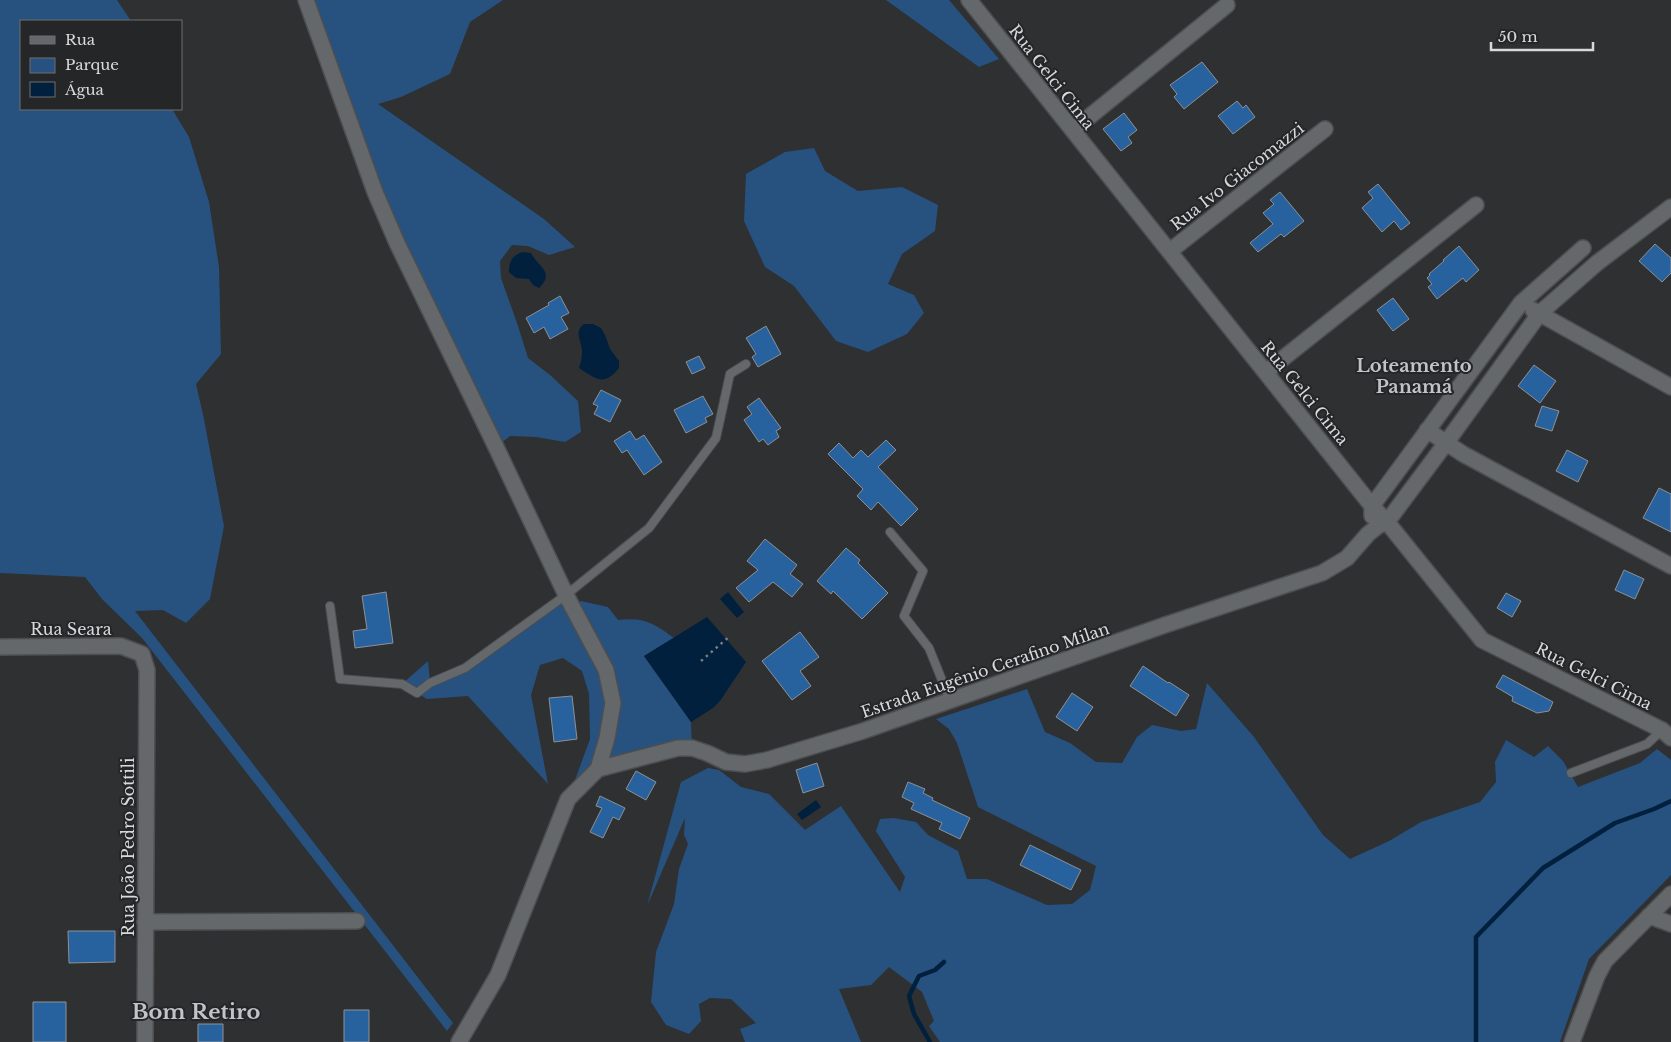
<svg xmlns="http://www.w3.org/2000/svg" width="1671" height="1042" viewBox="0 0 1671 1042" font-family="'Libre Baskerville',serif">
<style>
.green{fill:#27527f}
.water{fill:#01203e}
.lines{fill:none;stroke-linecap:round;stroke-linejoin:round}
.stream{stroke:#01203e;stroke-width:4.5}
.building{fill:#28629e;stroke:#8e9093}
.lane-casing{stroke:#4c4e50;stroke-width:10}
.street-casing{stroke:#4c4e50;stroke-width:18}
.path{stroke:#7b7d7e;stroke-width:2.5;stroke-dasharray:2.5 4;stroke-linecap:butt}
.lane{stroke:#65686a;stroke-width:8}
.street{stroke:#65686a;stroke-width:15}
.labels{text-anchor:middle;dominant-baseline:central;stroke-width:4;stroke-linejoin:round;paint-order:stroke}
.street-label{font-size:16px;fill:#d8d9da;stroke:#242628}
.neighbourhood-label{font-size:18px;font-weight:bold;fill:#c1c3c6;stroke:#242628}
.district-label{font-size:21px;font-weight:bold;fill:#c1c3c6;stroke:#242628}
</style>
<rect width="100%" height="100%" fill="#2e3032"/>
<path class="green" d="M0,0H117L131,21H21V109H172L189,137L209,202L219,267L221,354L196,384L204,419L224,526L210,599L186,623L163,610L135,611L453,1023L447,1031L142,638L102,599L85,577L0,573Z
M306,0H503L470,22L450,74L401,97L378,104L544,219L575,247L549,255L528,246L512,245L500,261L501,278L518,326L528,358L550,375L578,401L581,432L565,442L536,437L510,436L496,447L397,243Z
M886,0H949L999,59L979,67Z
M814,148L825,171L858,191L902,187L938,205L935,231L902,254L888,284L914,295L924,313L907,334L868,352L836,341L794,286L765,267L744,221L746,174L785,152Z
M566,595L573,608L581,601L608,607L618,620C645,617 653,623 674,638L644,656L691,722L692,748L615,766L568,799L590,739L589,694L582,671L563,658L540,665L531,695L548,784L468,696L427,699L402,684L428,661L430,682L465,668Z
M1207,683L1254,737L1323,835L1350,859L1389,841L1421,822L1480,802L1496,782L1495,762L1506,740L1534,757L1548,746L1563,761L1578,787L1640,763L1657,749L1671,760V875L1589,959L1560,1042H940L929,1026L934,1021L922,992L889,967L871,985L839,989L861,1042H745L740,1029L756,1023L731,999L710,998L699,1004L701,1021L689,1034L666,1025L651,1002L656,952L674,904L679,869L688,844L684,835L685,818L647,906L681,782L708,768L719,770L741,787L769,794L805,830L841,806L900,892L905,877L876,831L880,819L894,818L916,822L928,835L958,851L967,879H987L1047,905L1072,904L1090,890L1096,866L978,807L957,743L949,729L936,719L1027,689L1045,732L1070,743L1096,762L1122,763L1137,737L1152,725L1181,731L1196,729Z"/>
<path class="water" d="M522,252L531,253C537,266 556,272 539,288L533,285L529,279L516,278L509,272C509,261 512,256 522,252Z
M584,324H593L601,328L605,335L610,349L619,361V368C604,387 596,379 579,368C581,363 582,357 582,351C582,341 573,332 584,324Z
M728,592L744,612L737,618L720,599Z
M707,617L746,662L720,701L713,708L691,722L644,656Z
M816,800L821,807L802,820L797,814Z"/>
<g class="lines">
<path class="stream" d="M930,1042L914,1014L909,996L919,976L935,970L944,962
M1476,1042V937L1543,868L1615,823L1654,809L1671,801"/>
</g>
<path class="building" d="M1202,62L1218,82L1184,109L1174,97L1177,94L1170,85Z
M1237,101L1243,108L1246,105L1255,117L1233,134L1218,116Z
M1124,113L1137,130L1128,137L1132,143L1121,151L1103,129Z
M1378,184L1410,223L1401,230L1394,221L1382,232L1362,208L1373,198L1368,192Z
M1280,192L1304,221L1284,237L1281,234L1258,252L1250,243L1273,224L1263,213L1274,204L1270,200Z
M1655,244L1671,258V273L1662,282L1639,261Z
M1459,246L1479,270L1466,282L1463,278L1437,299L1428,287L1432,284L1427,278L1430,275L1429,274L1444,261L1443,260Z
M560,296L569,313L561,317L568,329L550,339L544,327L534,333L526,318L549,305L548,303Z
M1393,298L1409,319L1393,331L1377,310Z
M766,326L781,354L758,367L752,357L756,354L746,338Z
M699,356L705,368L692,374L686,362Z
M1534,365L1556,381L1540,403L1518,386Z
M601,390L621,400L610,422L594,414L598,406L593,404Z
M703,396L713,414L705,418L707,422L686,433L674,410Z
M759,398L781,428L776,431L779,437L768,445L763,439L759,442L744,420L752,414L747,407Z
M1542,406L1559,411L1552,431L1535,426Z
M630,431L636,440L644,435L662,462L644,475L627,450L622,453L614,441Z
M886,440L896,450L878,467L918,509L901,526L878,502L871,510L857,496L863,489L828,454L839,443L853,458L861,450L868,457Z
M1567,450L1588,461L1578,482L1556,471Z
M1659,488L1671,494V532L1643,518Z
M765,539L797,565L790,574L803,584L792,597L773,582L749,602L736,588L758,570L747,561Z
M846,548L860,560L858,563L888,593L862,619L833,591L831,594L817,581Z
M1624,570L1644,579L1635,599L1615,590Z
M386,592L393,643L355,648L353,631L367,629L362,596Z
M1506,593L1521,601L1512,617L1497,608Z
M800,632L819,657L800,671L811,686L792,700L762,661Z
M1143,666L1168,683L1169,682L1189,695L1176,716L1130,686Z
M1503,675L1553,702L1549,711L1537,713L1512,701L1513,697L1496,687Z
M1072,693L1093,707L1077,731L1056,717Z
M572,696L577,739L554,742L549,698Z
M817,763L824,786L803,793L796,770Z
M636,771L656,782L646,800L626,789Z
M908,782L925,789L923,793L933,798L932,800L970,818L960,839L939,829L942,823L911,809L914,803L902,797Z
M600,796L625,808L619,820L613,817L603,838L590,832L602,808L596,806Z
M1030,845L1081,870L1071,890L1020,865Z
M68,931H115V962L69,963Z
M33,1002H66V1042H33Z
M344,1010H369V1042H344Z
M198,1024H223V1042H198Z"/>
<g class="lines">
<defs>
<path id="lane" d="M890,532L923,571L904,616L929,648L950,700
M330,606L340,679L402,684L417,693L430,683L465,668L566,595L649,528L716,438L730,374L746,364
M1571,773L1647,744L1662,730"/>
<path id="street" d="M306,0L375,192L397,243L496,447L566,595L606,670L613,703L607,738L598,769L568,799L498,975L459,1042
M969,0L1372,506L1387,522L1482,640L1662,730L1671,738
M1073,130L1227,5
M1170,251L1325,129
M1533,310L1671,387
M1266,372L1476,205
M1427,430L1463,454L1671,566
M1372,516V506L1521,303L1583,248
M0,647L121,646L142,654L147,670L145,1042
M598,769L678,748H692L707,753L726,762L745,764L767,760L863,731L1165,625L1322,573L1347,558L1368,534L1378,526L1387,522L1446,443L1540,313L1597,263L1671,207
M1649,916L1671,924
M145,922L357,921
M1572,1042L1597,976L1605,961L1671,894"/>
</defs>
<use href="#lane" class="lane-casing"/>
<use href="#street" class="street-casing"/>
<path class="path" d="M701,661L730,636"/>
<use href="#lane" class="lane"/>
<use href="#street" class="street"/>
</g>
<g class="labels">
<g class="street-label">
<text transform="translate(1052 77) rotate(52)">Rua Gelci Cima</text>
<text transform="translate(1237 176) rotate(-38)">Rua Ivo Giacomazzi</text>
<text transform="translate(1305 393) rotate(51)">Rua Gelci Cima</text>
<text x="71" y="629">Rua Seara</text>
<text transform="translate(985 670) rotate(-19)">Estrada Eugênio Cerafino Milan</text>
<text transform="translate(1594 676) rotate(27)">Rua Gelci Cima</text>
<text transform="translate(128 847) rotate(-90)">Rua João Pedro Sottili</text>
</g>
<g class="neighbourhood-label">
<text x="1414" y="366">Loteamento<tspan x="1414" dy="21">Panamá</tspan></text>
</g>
<g class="district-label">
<text x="196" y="1012">Bom Retiro</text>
</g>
</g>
<rect x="20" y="20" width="162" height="90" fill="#242628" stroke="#6c6e6f"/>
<rect x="30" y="36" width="25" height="8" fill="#65686a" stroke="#6c6e6f"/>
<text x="65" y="45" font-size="15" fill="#d8d9da">Rua</text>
<rect x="30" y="58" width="25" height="15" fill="#27527f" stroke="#6c6e6f"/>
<text x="65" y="70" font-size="15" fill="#d8d9da">Parque</text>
<rect x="30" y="82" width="25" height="15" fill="#01203e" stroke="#6c6e6f"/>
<text x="65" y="95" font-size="15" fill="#d8d9da">Água</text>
<path d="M1491 42v8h102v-8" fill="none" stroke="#d8d9da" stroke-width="2.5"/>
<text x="1498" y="42" font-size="15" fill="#d8d9da" stroke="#242628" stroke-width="4" paint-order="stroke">50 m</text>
</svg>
